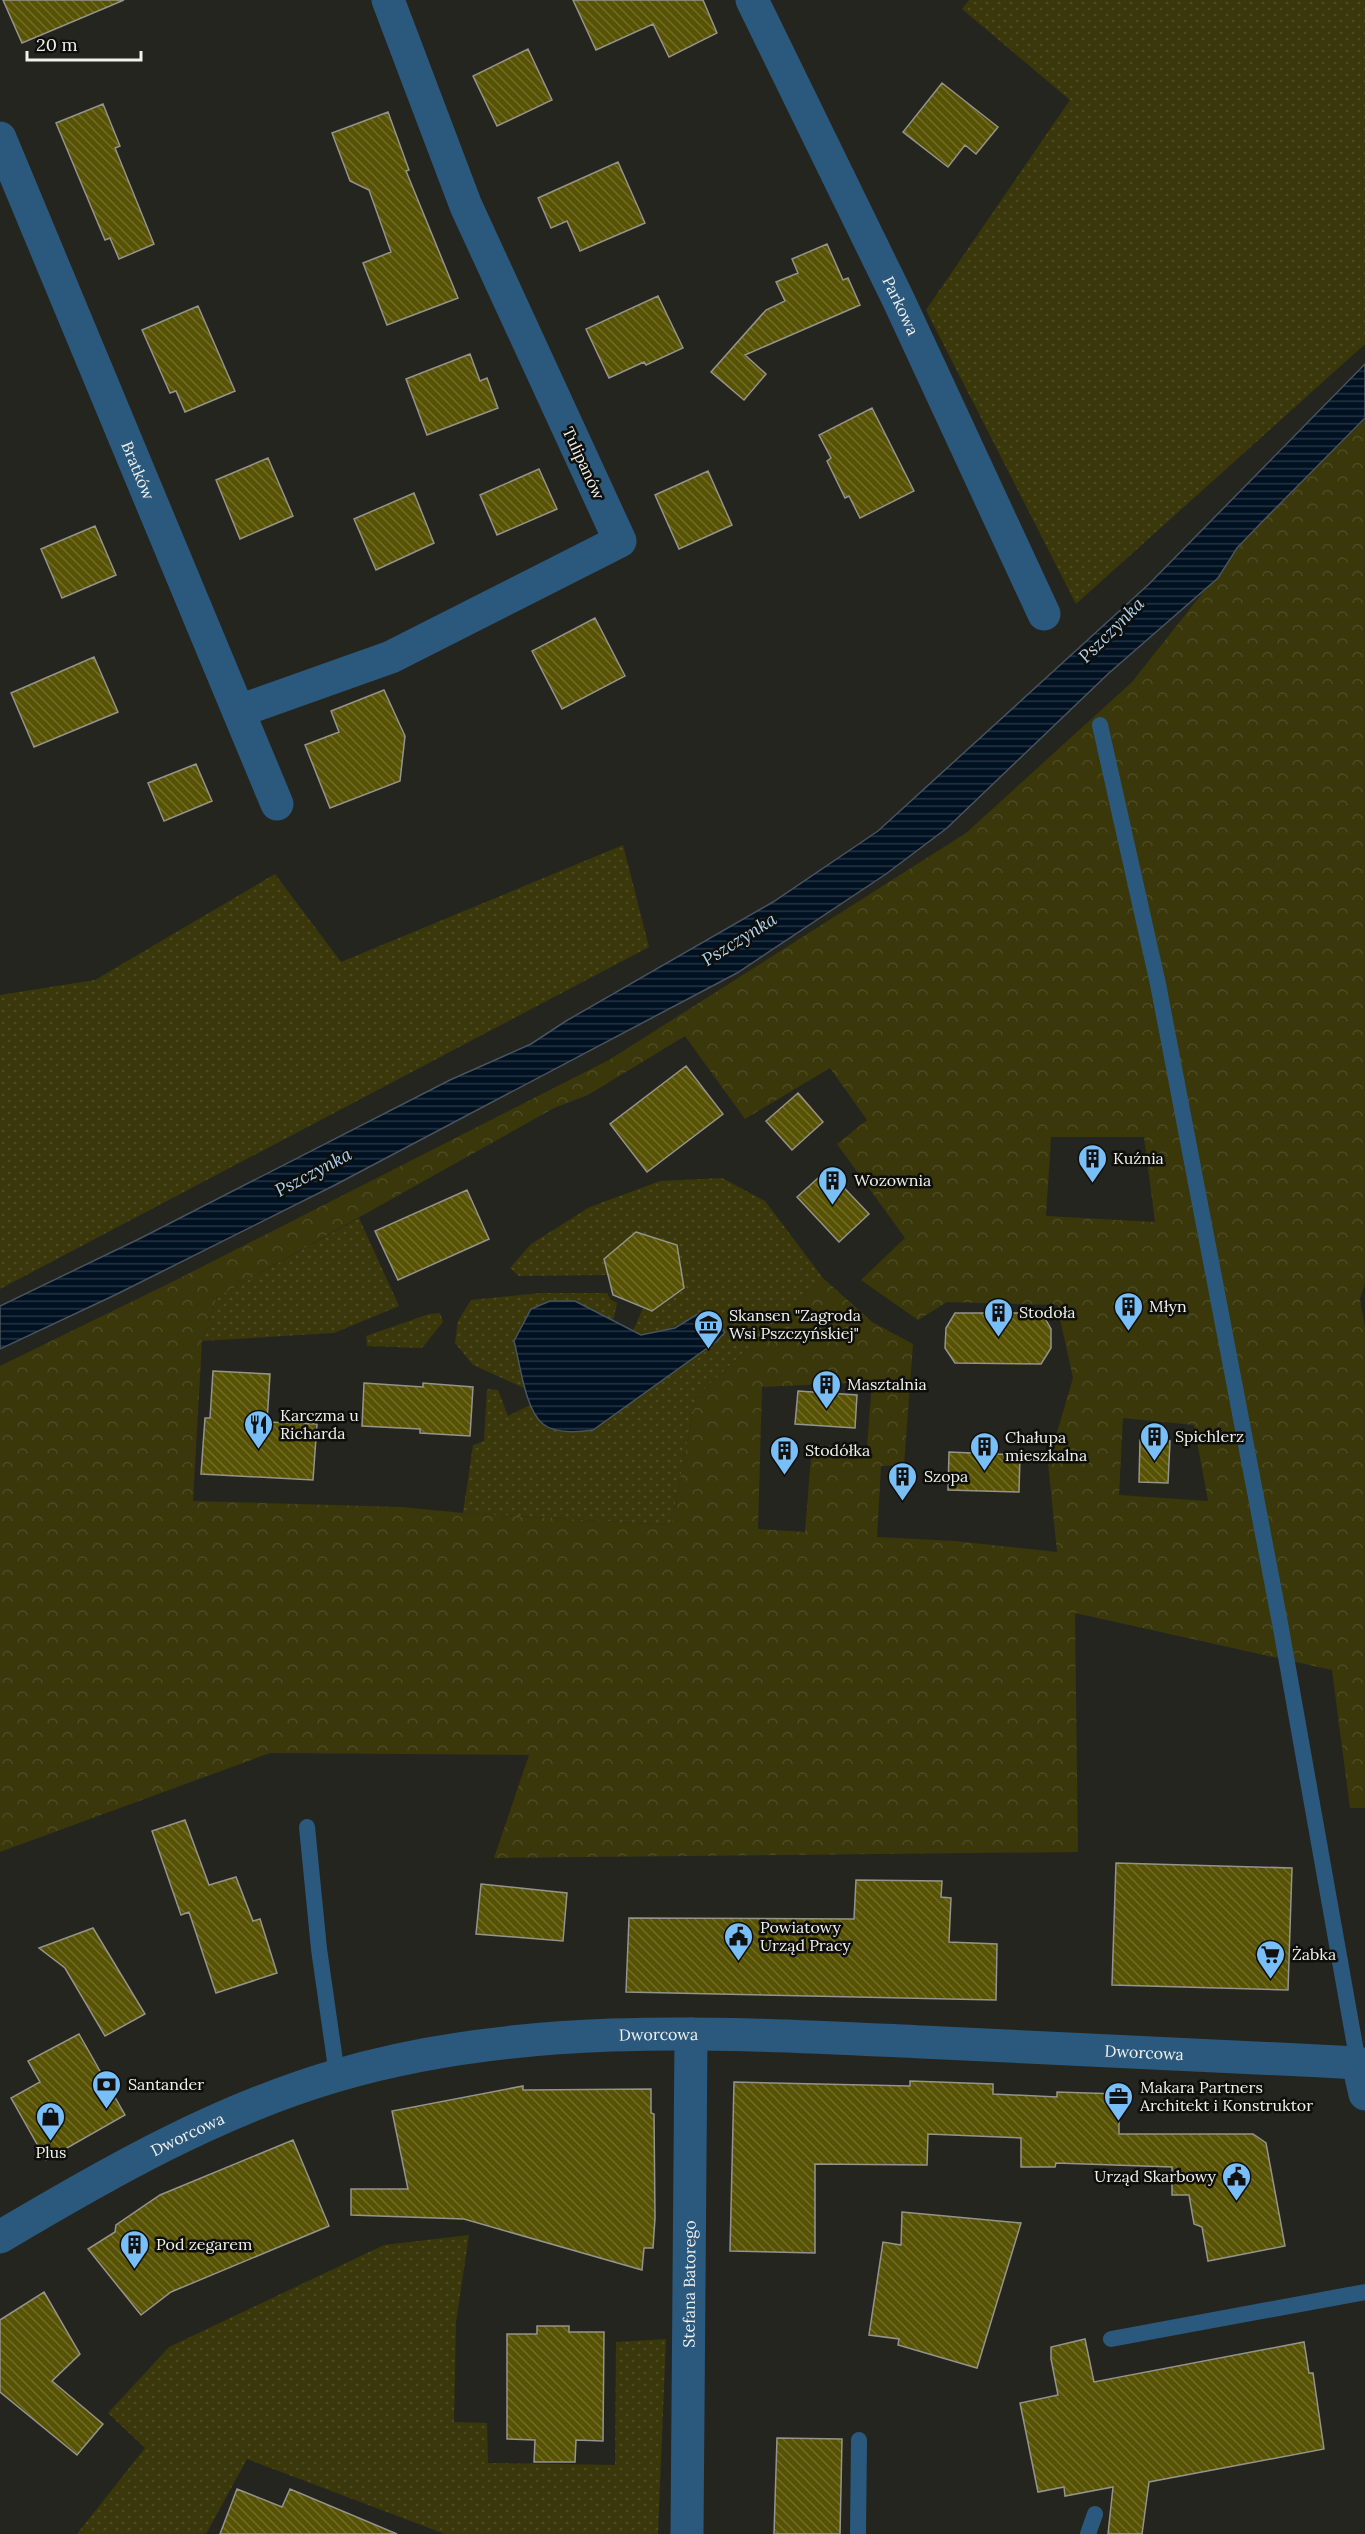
<svg xmlns="http://www.w3.org/2000/svg" width="1365" height="2534" viewBox="0 0 1365 2534" font-family="Lora,serif">
<style>
.grass{fill:url(#grass-dots)}
.forest{fill:url(#forest-crowns);fill-rule:evenodd}
.water{fill:url(#water-rules);stroke:#48545f;stroke-width:1.5}
.building{fill:url(#building-back-hatch);stroke:#94948d;stroke-width:1.5}
.lines{fill:none;stroke-linecap:round;stroke-linejoin:round}
.service{stroke:#2b597d;stroke-width:16}
.minor{stroke:#2b597d;stroke-width:33}
.tertiary{stroke:#2b597d;stroke-width:33}
.labels{text-anchor:middle;dominant-baseline:central;stroke-width:5;stroke-linejoin:round;paint-order:stroke}
.street-label{font-size:16px;fill:#f1f1ed;stroke:#0e0e0b}
.poi-label{font-size:16px;fill:#f1f1ed;stroke:#0e0e0b;text-anchor:start}
.water-label{font-size:18px;font-style:italic;fill:#b0d5f3;stroke:#0e0e0b}
</style>
<defs>
<pattern id="grass-dots" width="8" height="8" patternUnits="userSpaceOnUse" patternTransform="scale(1.5)"><rect width="8" height="8" fill="#3a370b"/><path d="M2 2h.1M6 6h.1" fill="none" stroke="#4d4b23" stroke-width="1.8" stroke-linecap="round"/></pattern>
<pattern id="forest-crowns" width="20" height="18" patternUnits="userSpaceOnUse" patternTransform="scale(1.5)"><rect width="20" height="18" fill="#3a370b"/><path d="M2 6a3 3 0 1 1 6 0M12 15a3 3 0 1 1 6 0" fill="none" stroke="#4d4b23"/></pattern>
<pattern id="water-rules" width="6" height="5" patternUnits="userSpaceOnUse" patternTransform="scale(1.5)"><rect width="6" height="5" fill="#012"/><path d="M0 2.5h6" fill="none" stroke="#263442"/></pattern>
<pattern id="building-back-hatch" width="6" height="6" patternUnits="userSpaceOnUse" patternTransform="scale(1.5)"><rect width="6" height="6" fill="#585304"/><path d="M-1 5l2 2M0 0l6 6M5-1l2 2" fill="none" stroke="#706c29"/></pattern>
</defs>
<rect width="100%" height="100%" fill="#25251f"/>
<path class="grass" d="M969,0H1365V344L1076,604L926,310L1070,100L962,9Z
M623,845L649,947L0,1289V995L95,980L275,874L341,962Z
M722,1178L765,1201L823,1278L696,1397L671,1525L463,1513L473,1445L484,1441L487,1389L498,1390L508,1416L530,1405L543,1425L593,1430L717,1341L725,1332L701,1312C684,1322 653,1341 633,1331L643,1308L652,1311L684,1288L677,1245L636,1232L604,1259L608,1275L519,1276L510,1268L531,1244L590,1207L660,1181Z
M359,1218L399,1306L334,1333L202,1341L217,1297Z
M540,1293H607L611,1300L617,1303L613,1321L575,1301L514,1341L526,1389L473,1365L455,1343L458,1321L471,1300Z
M440,1313L443,1322L422,1348L367,1346L366,1336L429,1314Z
M469,2235L456,2322L454,2422L487,2423L488,2463L615,2465L616,2342L666,2339L658,2534H445L247,2459L206,2534H77L145,2448L108,2413L169,2347L384,2245Z"/>
<path class="forest" d="M1365,420V1283L1360,1299L1365,1328V1808H1350L1332,1670L1075,1613L1078,1852L494,1858L529,1755L270,1753L0,1852V1366L178,1279L609,1060L966,833L1132,682L1254,528ZM685,1036L745,1119L830,1068L867,1120L837,1144L905,1238L861,1280L918,1320L947,1302L1057,1305L1073,1378L1048,1463L1057,1552L954,1541L877,1537L881,1466L904,1465L913,1344L872,1322L823,1278L696,1397L671,1525L463,1513L402,1507L193,1501L202,1341L217,1297L554,1108L588,1095ZM1051,1137H1144L1155,1222L1046,1216ZM872,1382L867,1447L812,1445L805,1532L758,1529L762,1387ZM1123,1418L1194,1425L1208,1501L1119,1495Z"/>
<path class="water" d="M1365,364V418L1260,524L1237,548L1218,578L1109,673L947,828L886,874L737,973L335,1185L115,1295L0,1349V1306L141,1238L450,1080L531,1044L566,1021L773,902L878,831L1149,584Z
M550,1301H575L641,1335L675,1328L701,1312L710,1315L725,1332L717,1341L593,1430C579,1432 555,1434 543,1424C525,1410 520,1363 514,1341L531,1309Z"/>
<path class="building" d="M3,0H124L22,43Z
M573,0H703L717,33L669,57L653,24L596,50Z
M528,49L552,100L497,126L473,76Z
M942,83L998,127L976,154L965,145L948,167L903,132Z
M103,104L120,146L115,148L154,244L119,259L110,238L105,240L56,123Z
M388,112L409,170L406,171L458,298L387,325L363,263L391,252L369,190L350,181L332,133Z
M618,162L645,223L580,251L567,221L551,228L538,198Z
M827,244L843,280L848,278L860,305L745,355L766,374L744,400L711,372L766,310L785,301L776,282L798,273L792,259Z
M658,296L683,348L646,365L644,362L609,378L586,329Z
M198,306L235,391L185,412L176,391L170,393L142,330Z
M470,354L480,381L487,378L498,408L427,435L406,379Z
M872,408L914,491L860,518L849,496L845,498L827,461L831,458L819,435Z
M268,458L293,516L240,539L216,480Z
M539,469L557,509L497,535L480,495Z
M708,471L732,525L679,549L655,495Z
M414,493L434,543L376,570L354,519Z
M95,526L116,575L62,598L41,549Z
M595,618L625,676L562,709L532,651Z
M94,657L118,712L34,747L11,693Z
M384,690L405,736L400,781L330,808L305,745L339,732L331,711Z
M196,764L212,801L164,821L148,783Z
M686,1066L723,1114L647,1172L610,1124Z
M798,1093L823,1122L792,1150L766,1121Z
M827,1170L869,1214L839,1242L797,1197Z
M467,1190L489,1239L398,1280L375,1231Z
M636,1232L677,1245L684,1288L652,1311L613,1295L604,1259Z
M955,1313H1042L1051,1329V1348L1041,1364L955,1363L945,1348L946,1328Z
M213,1371L270,1374L267,1422L317,1424L313,1480L201,1474L205,1418H210Z
M364,1383L423,1387V1383L473,1387L470,1436L420,1433V1429L362,1426Z
M798,1391L857,1395L855,1428L795,1424Z
M1140,1440L1170,1441L1168,1483L1139,1482Z
M949,1452L1020,1455L1019,1492L948,1490Z
M185,1820L209,1885L236,1877L253,1921L260,1919L277,1973L216,1993L189,1912L181,1915L152,1831Z
M1116,1863L1292,1868L1288,1990L1112,1985Z
M856,1880L942,1881L941,1897L951,1898L949,1942L997,1944L996,2000L626,1992L629,1918L854,1919Z
M481,1884L567,1893L563,1941L476,1934Z
M93,1928L145,2014L105,2036L65,1968L39,1948Z
M79,2034L125,2115L46,2160L11,2098L40,2082L28,2061Z
M910,2081L993,2084V2094L1057,2097V2092L1119,2094V2134H1253L1266,2143L1285,2246L1208,2261L1202,2227L1194,2224L1189,2195H1172V2167L1056,2163L1055,2167H1021V2138L928,2134L927,2165L815,2164V2253L730,2251L734,2082L910,2086Z
M523,2086V2090L651,2089V2113L654,2114L655,2218L653,2248H644L642,2270L464,2219L351,2215V2189H408L392,2111Z
M293,2140L329,2226L171,2292L141,2315L88,2249L115,2232L116,2225L160,2195Z
M902,2212L1021,2223L977,2368L898,2345L899,2339L869,2335L883,2242L901,2245Z
M44,2292L80,2354L52,2381L103,2424L77,2455L0,2392V2320Z
M537,2326H569V2332H604L603,2441L576,2440L575,2462H534L535,2440L507,2439V2334H537Z
M1085,2339L1094,2382L1304,2342L1309,2373H1313L1324,2449L1149,2482L1142,2534H1108L1113,2487L1065,2496L1064,2487L1038,2492L1020,2403L1058,2395L1051,2359V2347Z
M777,2438L842,2439L840,2534H774Z
M237,2489L282,2507L290,2489L397,2534H220Z"/>
<g class="lines">
<path class="service" d="M1100,725L1158,984L1280,1623L1358,2063
M307,1827L319,1949L337,2075
M1111,2339L1365,2292
M858,2534L859,2440
M1088,2534L1095,2514"/>
<g class="minor">
<path id="s1" d="M752,0L898,299L1044,614"/>
<path id="s2" d="M0,138L277,804"/>
<path d="M239,711L391,657L620,541L466,206L388,0"/>
<path d="M1358,2063L1365,2094"/>
<path id="s3" d="M687,2534L691,2034"/>
</g>
<path class="tertiary" id="s4" d="M0,2237C106,2174 216,2111 335,2076C525,2020 727,2033 922,2042C1068,2049 1213,2055 1358,2063"/>
</g>
<defs>
<symbol id="building-pin" viewBox="-11 -11 22 30"><path d="M0 17L-7.5 6A9.5 9.5 0 1 1 7.5 6Z" fill="#78bff8" stroke="#0e0e0b"/><path d="M-4-6H4V6H1V3H-1V6H-4ZM-2.5-4.3h1.7v1.8h-1.7ZM.8-4.3h1.7v1.8H.8ZM-2.5-1h1.7V.8h-1.7ZM.8-1h1.7V.8H.8Z" fill="#111"/></symbol>
<symbol id="museum-pin" viewBox="-11 -11 22 30"><path d="M0 17L-7.5 6A9.5 9.5 0 1 1 7.5 6Z" fill="#78bff8" stroke="#0e0e0b"/><path d="M0-6L6-3V-2H-6V-3ZM-5-1h2V3h-2ZM-1-1h2V3h-2ZM3-1h2V3H3ZM-6 4H6V6H-6Z" fill="#111"/></symbol>
<symbol id="restaurant-pin" viewBox="-11 -11 22 30"><path d="M0 17L-7.5 6A9.5 9.5 0 1 1 7.5 6Z" fill="#78bff8" stroke="#0e0e0b"/><path d="M-5-6h1v4h1v-4h1v4h1v-4h1v5L-1.5 .5V6h-2V.5L-5-1ZM5-6V6H3V1.5H1.5Q1.5-4 5-6Z" fill="#111"/></symbol>
<symbol id="civic-pin" viewBox="-11 -11 22 30"><path d="M0 17L-7.5 6A9.5 9.5 0 1 1 7.5 6Z" fill="#78bff8" stroke="#0e0e0b"/><path d="M-.6-6.5H3V-4.5H.6V-3L4-1V1h2V6H-6V1h2V-1L-.6-3ZM-1.2 2.5V6h2.4V2.5Z" fill="#111"/></symbol>
<symbol id="supermarket-pin" viewBox="-11 -11 22 30"><path d="M0 17L-7.5 6A9.5 9.5 0 1 1 7.5 6Z" fill="#78bff8" stroke="#0e0e0b"/><path d="M-6-5.5h2.5l.6 2H6L4.5 2H-2.5L-4.4-4H-6ZM-1.5 3.2a1.3 1.3 0 1 0 .1 0ZM3 3.2a1.3 1.3 0 1 0 .1 0Z" fill="#111"/></symbol>
<symbol id="bank-pin" viewBox="-11 -11 22 30"><path d="M0 17L-7.5 6A9.5 9.5 0 1 1 7.5 6Z" fill="#78bff8" stroke="#0e0e0b"/><path d="M-6-4H6V4H-6ZM0-2.3a2.3 2.3 0 1 0 0 4.6a2.3 2.3 0 1 0 0-4.6Z" fill="#111"/></symbol>
<symbol id="office-pin" viewBox="-11 -11 22 30"><path d="M0 17L-7.5 6A9.5 9.5 0 1 1 7.5 6Z" fill="#78bff8" stroke="#0e0e0b"/><path d="M-6-3h4V-5.5h4V-3h4V5H-6ZM-1-4.5V-3h2v-1.5ZM-6 0V1H6V0Z" fill="#111"/></symbol>
<symbol id="shop-pin" viewBox="-11 -11 22 30"><path d="M0 17L-7.5 6A9.5 9.5 0 1 1 7.5 6Z" fill="#78bff8" stroke="#0e0e0b"/><path d="M-5-2.5h2.3a2.7 3.5 0 0 1 5.4 0H5L5.5 6h-11ZM-1.5-2.5h3a1.5 2.3 0 0 0-3 0Z" fill="#111"/></symbol>
</defs>
<g fill-rule="evenodd">
<use href="#building-pin" x="1076" y="1142" width="33" height="45"/>
<use href="#building-pin" x="816" y="1164" width="33" height="45"/>
<use href="#building-pin" x="1112" y="1290" width="33" height="45"/>
<use href="#building-pin" x="982" y="1296" width="33" height="45"/>
<use href="#museum-pin" x="692" y="1308" width="33" height="45"/>
<use href="#building-pin" x="810" y="1368" width="33" height="45"/>
<use href="#restaurant-pin" x="242" y="1408" width="33" height="45"/>
<use href="#building-pin" x="1138" y="1420" width="33" height="45"/>
<use href="#building-pin" x="968" y="1430" width="33" height="45"/>
<use href="#building-pin" x="768" y="1434" width="33" height="45"/>
<use href="#building-pin" x="886" y="1460" width="33" height="45"/>
<use href="#civic-pin" x="722" y="1920" width="33" height="45"/>
<use href="#supermarket-pin" x="1254" y="1938" width="33" height="45"/>
<use href="#bank-pin" x="90" y="2068" width="33" height="45"/>
<use href="#office-pin" x="1102" y="2080" width="33" height="45"/>
<use href="#shop-pin" x="34" y="2100" width="33" height="45"/>
<use href="#civic-pin" x="1220" y="2160" width="33" height="45"/>
<use href="#building-pin" x="118" y="2228" width="33" height="45"/>
</g>
<g class="labels">
<g class="street-label">
<text stroke="none"><textPath href="#s1" startOffset="340">Parkowa</textPath></text>
<text transform="translate(584 463) rotate(65)">Tulipanów</text>
<text stroke="none"><textPath href="#s2" startOffset="360">Bratków</textPath></text>
<text stroke="none"><textPath href="#s4" startOffset="700">Dworcowa</textPath></text>
<text stroke="none"><textPath href="#s4" startOffset="1186">Dworcowa</textPath></text>
<text stroke="none"><textPath href="#s4" startOffset="214">Dworcowa</textPath></text>
<text stroke="none"><textPath href="#s3" startOffset="250">Stefana Batorego</textPath></text>
</g>
<g class="poi-label">
<text x="1113" y="1158">Kuźnia</text>
<text x="854" y="1180">Wozownia</text>
<text x="1149" y="1306">Młyn</text>
<text x="1019" y="1312">Stodoła</text>
<text x="729" y="1315">Skansen "Zagroda<tspan x="729" dy="18">Wsi Pszczyńskiej"</tspan></text>
<text x="847" y="1384">Masztalnia</text>
<text x="280" y="1415">Karczma u<tspan x="280" dy="18">Richarda</tspan></text>
<text x="1175" y="1436">Spichlerz</text>
<text x="1005" y="1437">Chałupa<tspan x="1005" dy="18">mieszkalna</tspan></text>
<text x="805" y="1450">Stodółka</text>
<text x="924" y="1476">Szopa</text>
<text x="760" y="1927">Powiatowy<tspan x="760" dy="18">Urząd Pracy</tspan></text>
<text x="1292" y="1954">Żabka</text>
<text x="128" y="2084">Santander</text>
<text x="1140" y="2087">Makara Partners<tspan x="1140" dy="18">Architekt i Konstruktor</tspan></text>
<text x="51" y="2152" text-anchor="middle">Plus</text>
<text x="1216" y="2176" text-anchor="end">Urząd Skarbowy</text>
<text x="156" y="2244">Pod zegarem</text>
</g>
<g class="water-label">
<text transform="translate(1111 630) rotate(-45)">Pszczynka</text>
<text transform="translate(739 939) rotate(-32)">Pszczynka</text>
<text transform="translate(313 1172) rotate(-28)">Pszczynka</text>
</g>
</g>
<path d="M27 51v9h114v-9" fill="none" stroke="#f1f1ed" stroke-width="3"/>
<text x="36" y="51" font-size="18" fill="#f1f1ed" stroke="#0e0e0b" stroke-width="4.5" paint-order="stroke">20 m</text>
</svg>
